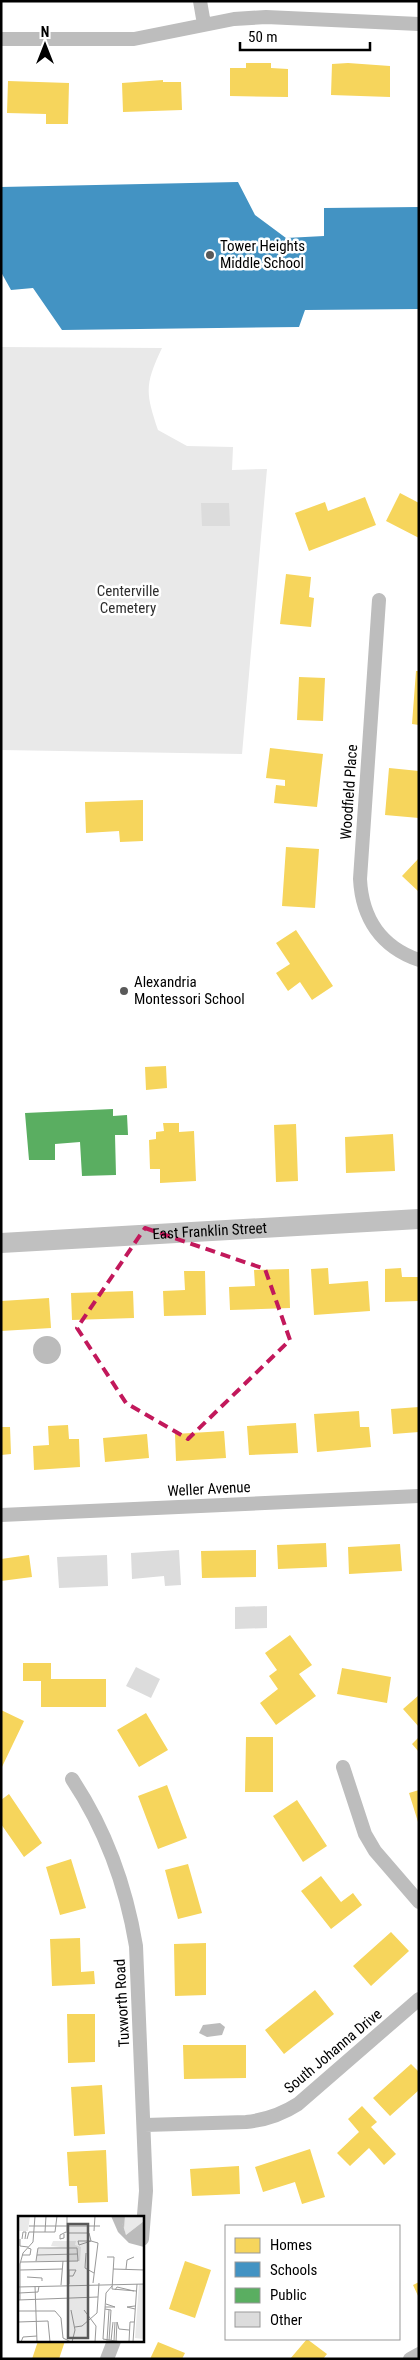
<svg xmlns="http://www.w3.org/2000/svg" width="420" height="2360" viewBox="0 0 420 2360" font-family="'Roboto Condensed',sans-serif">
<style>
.green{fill:#e9e9e9}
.water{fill:#bbb}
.homes{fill:#f6d55c}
.schools{fill:#4393c3}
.public{fill:#5aae61}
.building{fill:#dcdcdc}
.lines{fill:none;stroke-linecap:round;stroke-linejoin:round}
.street{stroke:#bdbdbd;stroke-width:14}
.secondary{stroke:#c0c0c0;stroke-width:20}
.marked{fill:none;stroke:#c2185b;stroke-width:4;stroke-dasharray:10 6;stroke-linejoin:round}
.poi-dot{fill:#595959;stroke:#fff;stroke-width:2}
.labels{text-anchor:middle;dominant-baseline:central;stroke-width:5;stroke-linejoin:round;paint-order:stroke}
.poi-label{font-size:15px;fill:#000;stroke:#fff;text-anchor:start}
.park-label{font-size:15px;fill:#2e2e2e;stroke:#fff}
.street-label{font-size:15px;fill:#000;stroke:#fff}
.inset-road{fill:none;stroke:#999;stroke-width:1}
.view{fill:#595959;fill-opacity:0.15;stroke:#595959;stroke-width:2.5}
.inset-edge{fill:none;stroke:#000;stroke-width:2.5}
</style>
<rect width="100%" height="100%" fill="#fff"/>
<path class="green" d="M1,347L162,348C145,384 145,392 158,430L187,446L233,447L232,470L267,469L242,754L1,750Z"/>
<path class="water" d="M33 1350a14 14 0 1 1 28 0a14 14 0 1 1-28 0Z
M220,2023L225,2027L222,2035L207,2037L199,2033L203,2025Z"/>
<path class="homes" d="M246,63H271V68L288,69V97L230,96V68H246Z
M348,63L390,66V97L331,95L332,64Z
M163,80V82H181L182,110L123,112L122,83Z
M8,81L69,83L68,124H46V114L7,113Z
M400,493L419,503V538L386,521Z
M365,497L376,525L309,551L295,513L325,502L328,511Z
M286,574L311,577L309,597L314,598L311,627L280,624Z
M416,671H419V725L412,724Z
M299,677L325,678L323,721L297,720Z
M270,748L323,754L317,807L274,803L276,785L285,786V780L266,778Z
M389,768L419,771V818L385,815Z
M143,800V841L120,842L119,831L86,833L85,802Z
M286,847L319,849L315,908L282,906Z
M419,858V892L402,876Z
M296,930L333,986L312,1000L300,982L288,991L276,973L290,964L276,943Z
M166,1066L167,1088L146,1090L145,1067Z
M163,1123H179V1132L194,1131L196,1181L160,1183V1169H150L149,1140L156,1139V1132L164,1131Z
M296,1124L298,1181L276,1182L274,1125Z
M393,1134L395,1171L346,1173L345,1137Z
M328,1268L329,1284L368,1281L370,1311L314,1315L311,1269Z
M401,1268L402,1277H419V1301L385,1302V1269Z
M289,1269L290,1308L230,1310L229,1287L255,1286L254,1270Z
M184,1271H205L206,1315L164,1316L163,1291L185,1290Z
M133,1291L134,1318L72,1320L71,1293Z
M49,1298L51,1328L1,1331V1301Z
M419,1407V1432L393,1434L391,1409Z
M359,1411L360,1427H369L371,1447L317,1452L314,1414Z
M296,1423L298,1453L249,1455L247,1426Z
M68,1425L69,1439H79L80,1467L34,1470L33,1446L49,1445L48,1426Z
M1,1427H10L11,1454L1,1455Z
M224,1431L226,1458L176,1461L175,1434Z
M147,1434L149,1458L105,1462L103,1438Z
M326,1543L327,1567L278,1569L277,1545Z
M400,1544L402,1571L349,1574L348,1547Z
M256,1550V1577L202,1578L201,1551Z
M29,1555L32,1577L1,1581V1559Z
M290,1635L312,1665L299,1674L316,1696L276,1725L260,1703L278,1689L269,1676L277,1670L265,1653Z
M23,1663H51V1679H106V1707H41V1681H23Z
M342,1668L391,1677L387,1703L337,1694Z
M419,1695V1727L403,1709Z
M1,1710L24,1721L1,1769Z
M146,1713L168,1750L139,1767L117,1730Z
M246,1737H273V1792H245Z
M419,1737V1752L412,1744Z
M167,1785L187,1838L158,1849L138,1796Z
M419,1790V1822H418L409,1793Z
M9,1794L42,1843L24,1857L1,1824V1800Z
M297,1800L327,1846L303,1862L273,1816Z
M71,1859L86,1908L60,1915L46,1867Z
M188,1864L202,1913L178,1919L165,1870Z
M321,1876L341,1902L353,1893L362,1905L331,1929L301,1891Z
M391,1932L409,1951L371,1986L353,1966Z
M80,1938L81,1972L94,1971L95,1984L52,1986L50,1939Z
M206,1943V1995L175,1996L174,1944Z
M315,1990L334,2014L284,2054L265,2030Z
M67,2014H95V2062L68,2063Z
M183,2045H246V2078L184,2079Z
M411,2064L419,2072V2090L390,2116L373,2098Z
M102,2085L105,2134L74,2136L71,2087Z
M362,2106L377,2122L371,2127L396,2154L384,2165L369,2148L350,2166L337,2153L359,2132L348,2119Z
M310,2149L325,2197L302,2204L295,2182L263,2192L255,2167Z
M106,2150L108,2202L78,2203L77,2186H69L67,2152Z
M239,2166L240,2194L192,2196L190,2169Z
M185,2261L211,2270L195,2318L169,2309Z
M419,2282V2298L413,2285Z
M307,2339L327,2354L323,2359H290Z
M38,2341H65L59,2359H32Z
M158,2342L185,2353L182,2359H150Z"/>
<path class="schools" d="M238,182L255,215L286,238L324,236V208L419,207V309L305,310L299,327L62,330L33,288L11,290L1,272V187Z"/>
<path class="public" d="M113,1109V1116L127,1115L128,1135H115L116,1175L82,1176L80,1142L55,1144V1160H29L25,1113Z"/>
<path class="building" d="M201,503H229L230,526H202Z
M179,1550L181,1585L165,1586L164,1576L132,1579L131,1553Z
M107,1555L108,1586L59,1588L57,1557Z
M267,1606V1628L235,1629V1607Z
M136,1667L160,1679L151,1698L126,1686Z"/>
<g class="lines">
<path class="street" d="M200,1L204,24
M1,39H134L234,19L266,17L419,24
M379,600L360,879C362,918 381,947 419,960
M1,1515L419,1496
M343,1767L365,1834L375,1851L419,1902
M72,1779C106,1830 126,1886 136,1946L146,2191L142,2239
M145,2125L246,2122C266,2120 281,2115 298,2104L419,1999
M107,2359L114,2341
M410,2359L419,2354"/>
<path class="secondary" id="s1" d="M1,1243L419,1219"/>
</g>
<path class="marked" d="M145,1228L265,1269L290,1340L188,1439L126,1403L77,1328Z"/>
<g class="poi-dot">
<circle cx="210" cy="255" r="5"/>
<circle cx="124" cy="991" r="5"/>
</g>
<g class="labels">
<g class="poi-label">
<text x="220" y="246">Tower Heights<tspan x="220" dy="17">Middle School</tspan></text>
<text x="134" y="982">Alexandria<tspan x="134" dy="17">Montessori School</tspan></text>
</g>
<g class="park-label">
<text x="128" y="591">Centerville<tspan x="128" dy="17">Cemetery</tspan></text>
</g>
<g class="street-label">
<text transform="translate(349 792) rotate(-86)">Woodfield Place</text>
<text stroke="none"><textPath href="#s1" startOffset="209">East Franklin Street</textPath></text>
<text transform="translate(209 1489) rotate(-3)">Weller Avenue</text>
<text transform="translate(122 2003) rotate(-93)">Tuxworth Road</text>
<text transform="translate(333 2051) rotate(-40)">South Johanna Drive</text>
</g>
</g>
<g transform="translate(18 2216)">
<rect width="126" height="126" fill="#fff"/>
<path d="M0,0H12L10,15H0ZM107,0H126V5L108,19L103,4L106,9ZM35,25H58L57,29L63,31L62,45H18L19,33L43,31L33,30ZM121,68H126V126L125,123L117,122Z" fill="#e9e9e9"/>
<path d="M93,0H107L106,12L104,6L108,19L126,5V31L111,27L100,16Z" fill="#bbb"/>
<path class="inset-road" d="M49,0V17H71L73,25L80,27L75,67M11,10H82M76,15L77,0M27,16L28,0M46,18V22L42,23V19L48,16M2,23V30L10,31M4,23L5,16H8L7,23M9,23L11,16H37L39,0M60,25H73L61,29ZM68,37L67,52L76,57M4,39H12L13,33L10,32M19,39L59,38M89,41H96L94,73L118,75M3,46L60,45L59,32H20L18,45M95,53L127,54M108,53L109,44L116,41M2,54L44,53M51,60H55L58,54H51V68M9,61L24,62V65M43,69L45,45M17,70L19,126M94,70L88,77L85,123L104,126M0,71L127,68M97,74L99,71L116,75M1,77L20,76L21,70M0,84L80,81M2,84V48L5,37L15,26L17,0M117,90L109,91L117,93M87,91H97L88,88M87,93L93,94L91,125M53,94L57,114L54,126M66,94L78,110L77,126M0,95H37L43,102L45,122L53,126M0,106L30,105L32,126M99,106L101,113L111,114M57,111L64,110L79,97L81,67M89,125L91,94M93,125L95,106M96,125L97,106M3,126L5,121L19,120M98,126L99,106M111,126L112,106H116M115,126L119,68"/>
<path class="view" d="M50,8H70V122H50Z"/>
<rect width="126" height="126" class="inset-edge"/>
</g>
<rect width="420" height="2360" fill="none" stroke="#000000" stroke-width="5"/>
<rect x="225" y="2225" width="175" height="115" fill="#ffffff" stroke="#999999"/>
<rect x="235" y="2238" width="25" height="15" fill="#f6d55c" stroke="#999999"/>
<text x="270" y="2250" font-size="15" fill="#000000">Homes</text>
<rect x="235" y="2262" width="25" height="15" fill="#4393c3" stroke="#999999"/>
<text x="270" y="2275" font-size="15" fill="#000000">Schools</text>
<rect x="235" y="2288" width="25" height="15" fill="#5aae61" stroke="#999999"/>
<text x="270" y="2300" font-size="15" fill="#000000">Public</text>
<rect x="235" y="2312" width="25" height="15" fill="#dcdcdc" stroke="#999999"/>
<text x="270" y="2325" font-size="15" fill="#000000">Other</text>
<g transform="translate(45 45)" stroke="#ffffff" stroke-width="4" paint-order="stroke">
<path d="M0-4L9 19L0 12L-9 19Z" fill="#000000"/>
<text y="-8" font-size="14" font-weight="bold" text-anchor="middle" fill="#000000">N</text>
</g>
<path d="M240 42v8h130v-8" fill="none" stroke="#000000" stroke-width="2.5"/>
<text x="248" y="42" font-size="15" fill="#000000" stroke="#ffffff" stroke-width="4" paint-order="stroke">50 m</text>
</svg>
